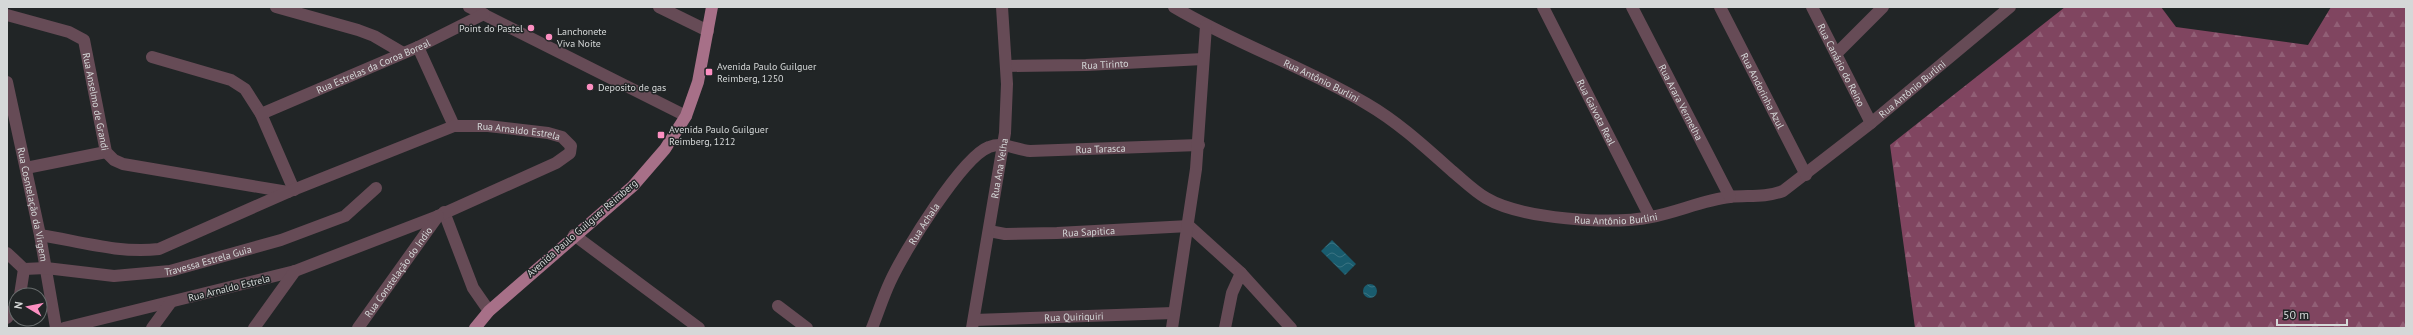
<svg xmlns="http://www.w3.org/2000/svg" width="2413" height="335" viewBox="0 0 2413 335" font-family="'PT Sans',sans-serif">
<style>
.forest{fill:url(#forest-firs)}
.water{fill:url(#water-waves)}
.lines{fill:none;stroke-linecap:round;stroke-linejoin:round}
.minor{stroke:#664b56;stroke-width:12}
.major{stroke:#a77088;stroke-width:12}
.poi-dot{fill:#fc8fc1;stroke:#212526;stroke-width:1.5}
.labels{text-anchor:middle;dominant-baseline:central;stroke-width:3;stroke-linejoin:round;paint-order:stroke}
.poi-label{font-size:10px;fill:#d5d8d8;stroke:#212526;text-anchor:start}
.street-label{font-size:10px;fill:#d5d8d8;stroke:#212526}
</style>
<defs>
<pattern id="forest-firs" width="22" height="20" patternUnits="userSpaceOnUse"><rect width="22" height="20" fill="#804560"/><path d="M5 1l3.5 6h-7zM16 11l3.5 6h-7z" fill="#915f76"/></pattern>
<pattern id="water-waves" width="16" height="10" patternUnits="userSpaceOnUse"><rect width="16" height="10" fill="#195c6e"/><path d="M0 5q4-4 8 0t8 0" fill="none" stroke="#3a7382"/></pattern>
</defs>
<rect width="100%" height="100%" fill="#212526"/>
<path class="forest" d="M2065,7H2161L2176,27L2308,45L2331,7H2406V328H1915L1890,145Z"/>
<path class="water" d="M1332,240L1356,264L1345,275L1321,251Z
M1363 291a7 7 0 1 1 14 0a7 7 0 1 1-14 0Z"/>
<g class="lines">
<g class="minor">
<path d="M276,7L358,30L374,36L403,53"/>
<path d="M469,7L686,116"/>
<path d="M659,7L708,31"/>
<path id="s1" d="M1174,7C1236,44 1305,67 1367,104C1398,122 1425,147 1452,171C1463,180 1474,191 1486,198C1521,219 1611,225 1651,217C1678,212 1703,200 1730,197C1748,195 1764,198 1783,191L1871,123L2010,7"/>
<path id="s2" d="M1543,7L1650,217"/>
<path id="s3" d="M1632,7L1730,197"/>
<path id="s4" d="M1720,7L1806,175"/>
<path id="s5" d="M1812,7L1871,123"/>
<path id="s6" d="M7,15L69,32L84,40L106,152L114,160L123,164L288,192"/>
<path d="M418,47L454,126"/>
<path d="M1836,54L1883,7"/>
<path d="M152,57L231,80L245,89L261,114L294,190"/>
<path id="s7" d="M1006,66L1086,65L1203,59"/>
<path id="s8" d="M7,82L40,235L56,328"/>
<path id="s9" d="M261,114L418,47L484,14"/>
<path d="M26,168L106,152"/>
<path d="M444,212L473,288L489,311"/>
<path id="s10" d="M989,231L1005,234L1057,233L1189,226L1241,273"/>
<path id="s11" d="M40,235C78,241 120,254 159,249L288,192L454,126H488L548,133L562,137L571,146L570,153L556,163L438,216L295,271L64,328"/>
<path d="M574,235L699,328"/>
<path d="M7,253L24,269"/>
<path id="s12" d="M24,269L46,268L114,276L170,271L281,240L345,216L376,188"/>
<path d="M20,295L24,269"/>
<path d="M778,306L807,328"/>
<path d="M7,318L16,306"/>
<path id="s13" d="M974,320L1173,313"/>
<path d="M152,328L171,302"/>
<path d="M254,328L295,271"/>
<path id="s14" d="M358,328L438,216"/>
<path id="s15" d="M872,328C878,313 883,297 890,282C903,253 962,157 989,147C1004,141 1016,150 1030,151L1199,145"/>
<path id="s16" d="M972,328L1005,133L1007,84L1002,7"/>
<path d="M1172,328L1196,169L1206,26"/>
<path d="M1225,328L1232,293L1241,273L1291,328"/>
</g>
<path class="major" d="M475,328L489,311L633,186L665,149L686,116L698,82L712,7"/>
</g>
<g class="poi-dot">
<circle cx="531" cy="28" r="4"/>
<circle cx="549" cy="37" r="4"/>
<rect x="705" y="68" width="8" height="8" rx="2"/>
<circle cx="590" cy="87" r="4"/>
<rect x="657" y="131" width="8" height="8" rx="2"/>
</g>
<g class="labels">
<g class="poi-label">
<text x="523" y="28" text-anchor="end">Point do Pastel</text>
<text x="557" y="31">Lanchonete<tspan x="557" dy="12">Viva Noite</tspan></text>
<text x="717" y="66">Avenida Paulo Guilguer<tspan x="717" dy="12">Reimberg, 1250</tspan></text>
<text x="598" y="87">Deposito de gas</text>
<text x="669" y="129">Avenida Paulo Guilguer<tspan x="669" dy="12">Reimberg, 1212</tspan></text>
</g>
<g class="street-label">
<text stroke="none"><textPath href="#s7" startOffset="99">Rua Tirinto</textPath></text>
<text stroke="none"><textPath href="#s5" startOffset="65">Rua Canário do Reino</textPath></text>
<text stroke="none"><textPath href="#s9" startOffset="122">Rua Estrelas da Coroa Boreal</textPath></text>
<text stroke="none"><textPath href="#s1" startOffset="165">Rua Antônio Burlini</textPath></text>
<text stroke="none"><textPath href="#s1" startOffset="836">Rua Antônio Burlini</textPath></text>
<text stroke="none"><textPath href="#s4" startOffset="94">Rua Andorinha Azul</textPath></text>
<text stroke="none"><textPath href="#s6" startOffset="144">Rua Anselmo de Grandi</textPath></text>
<text stroke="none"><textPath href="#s3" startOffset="107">Rua Arara Vermelha</textPath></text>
<text stroke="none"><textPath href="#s2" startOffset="118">Rua Gaivota Real</textPath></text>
<text stroke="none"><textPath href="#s11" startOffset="505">Rua Arnaldo Estrela</textPath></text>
<text stroke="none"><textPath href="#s15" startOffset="331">Rua Tarasca</textPath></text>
<text stroke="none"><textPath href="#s16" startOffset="162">Rua Ana Velha</textPath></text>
<text stroke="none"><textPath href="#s8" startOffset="125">Rua Cosntelação da Virgem</textPath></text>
<text stroke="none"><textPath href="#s1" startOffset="501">Rua Antônio Burlini</textPath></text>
<text stroke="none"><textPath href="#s15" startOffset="117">Rua Achala</textPath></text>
<text transform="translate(582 228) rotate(-41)">Avenida Paulo Guilguer Reimberg</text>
<text stroke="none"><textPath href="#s10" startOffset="100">Rua Sapitica</textPath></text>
<text stroke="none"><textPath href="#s12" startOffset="186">Travessa Estrela Guia</textPath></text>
<text stroke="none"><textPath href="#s14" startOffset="69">Rua Constelação do Indio</textPath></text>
<text transform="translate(229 288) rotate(-14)">Rua Arnaldo Estrela</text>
<text stroke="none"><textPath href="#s13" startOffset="100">Rua Quiriquiri</textPath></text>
</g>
</g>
<rect width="2413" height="335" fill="none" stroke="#d5d8d8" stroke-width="16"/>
<g transform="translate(28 307) rotate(280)"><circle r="19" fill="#212526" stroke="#696d6d"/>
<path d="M0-3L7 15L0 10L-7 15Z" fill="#fc8fc1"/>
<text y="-6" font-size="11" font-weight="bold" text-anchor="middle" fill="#d5d8d8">N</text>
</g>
<path d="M2277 319v6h70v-6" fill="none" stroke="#d5d8d8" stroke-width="2"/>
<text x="2283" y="319" font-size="12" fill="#d5d8d8" stroke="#212526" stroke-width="3" paint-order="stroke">50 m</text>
</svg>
